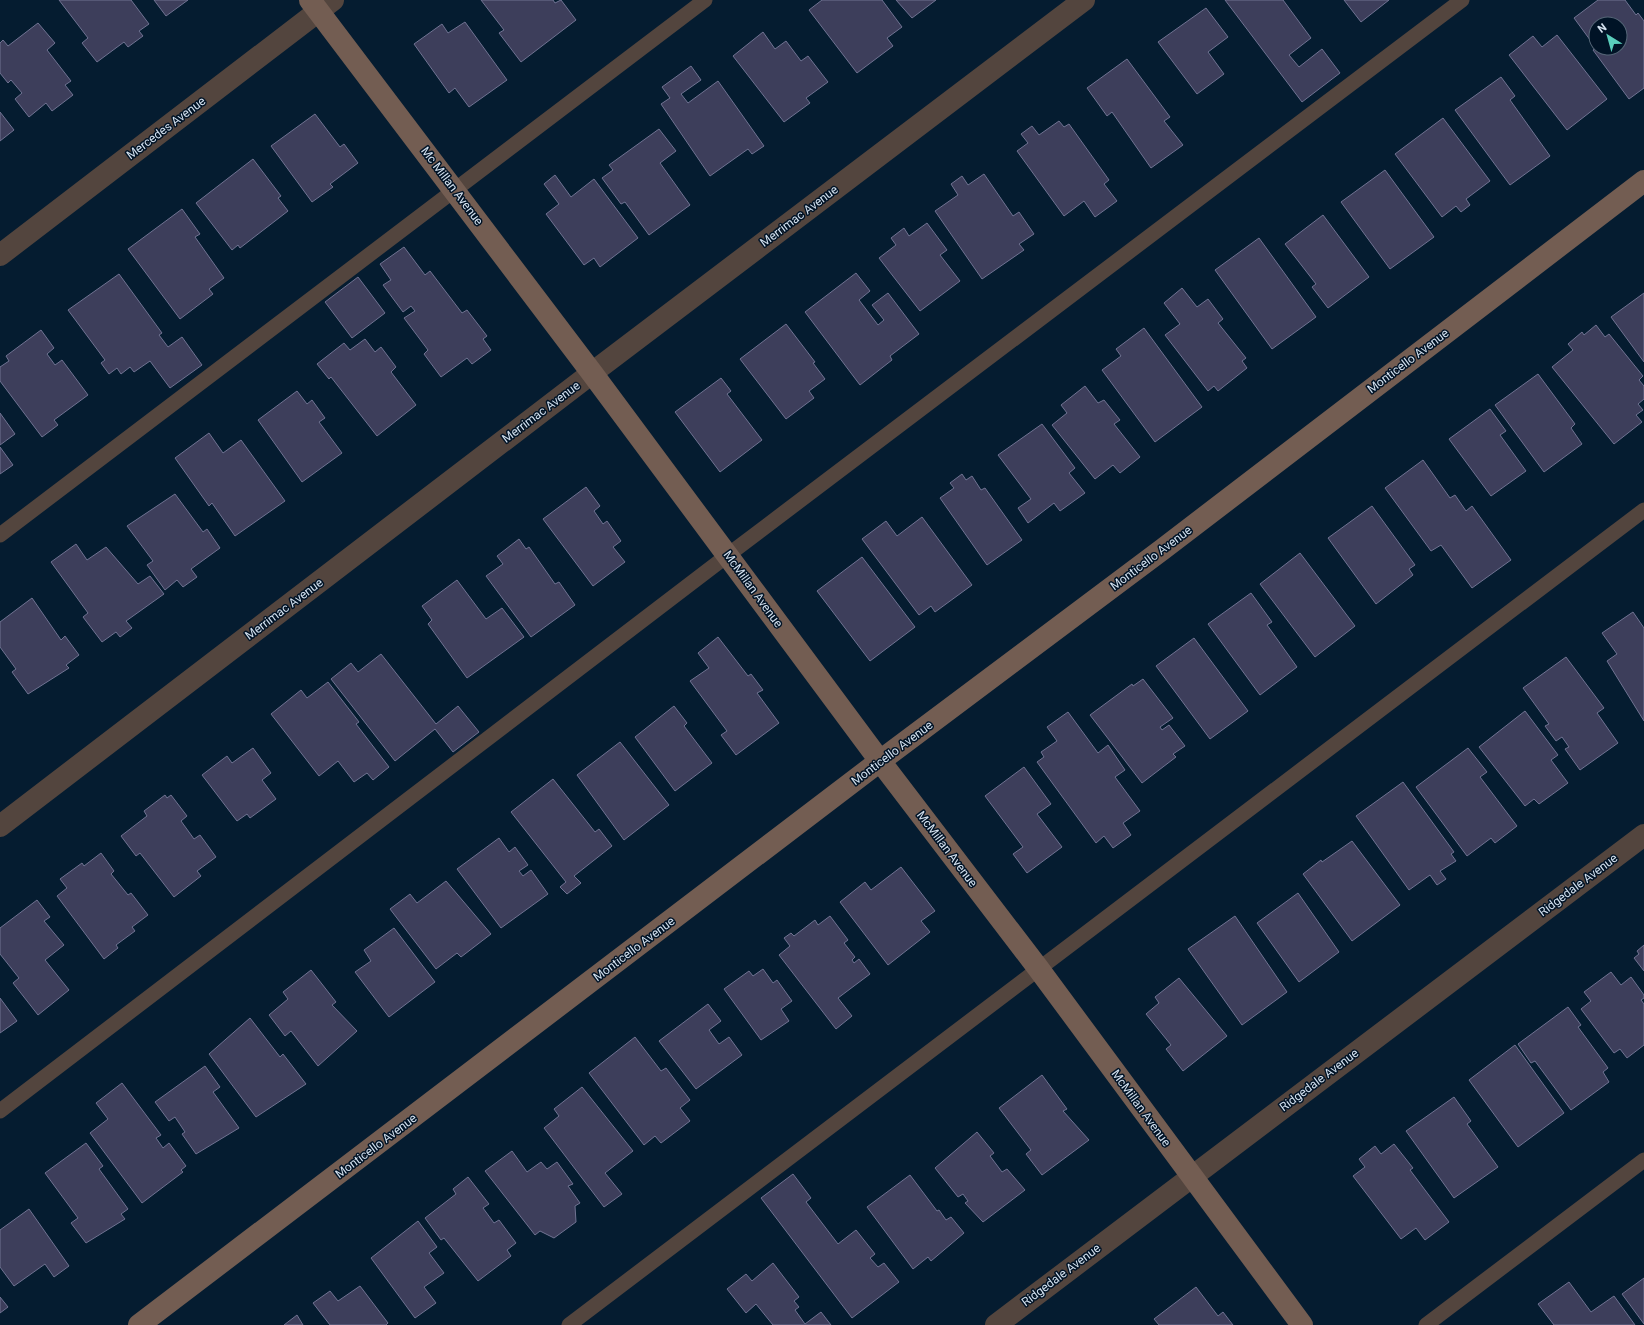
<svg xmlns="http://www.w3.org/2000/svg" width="1644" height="1325" viewBox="0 0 1644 1325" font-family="Roboto,sans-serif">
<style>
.building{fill:#3d3e5b;stroke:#707392}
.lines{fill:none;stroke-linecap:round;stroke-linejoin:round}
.lane{stroke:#53453e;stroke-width:15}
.street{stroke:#53453e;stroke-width:22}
.secondary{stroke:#735d52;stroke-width:22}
.labels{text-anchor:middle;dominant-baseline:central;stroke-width:3;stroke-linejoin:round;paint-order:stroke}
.street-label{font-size:12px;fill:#d4e2f0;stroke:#001326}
</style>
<rect width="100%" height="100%" fill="#051c30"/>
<path class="building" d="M59,0H131L149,24L139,31L143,36L128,47L124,42L97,62L82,43L88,38Z
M154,0H188L166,16Z
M481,0H553L555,3L561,0L576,20L521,62L499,33L504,30Z
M822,0H882L902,27L887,38L893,46L857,73L809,10Z
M896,0H936L912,18Z
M1225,0H1283L1311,38L1289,55L1299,67L1322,49L1340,73L1302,102Z
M1344,0H1389L1361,22Z
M1598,0H1625L1636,15L1638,13L1644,21V88L1629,99L1593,50L1596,48H1620V24H1596V48L1574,18Z
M1206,8L1228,37L1208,52L1224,74L1197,94L1158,42Z
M465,22L507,80L469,107L455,88L449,93L414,44L442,24L448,33Z
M38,23L55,43L47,50L71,81L65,85L73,95L52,111L46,103L29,117L15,99L22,93L11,80L8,83L0,73V43L3,40L8,46Z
M763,32L775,49L786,41L801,61L808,56L828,82L806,98L810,103L784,122L733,56Z
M1557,35L1607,99L1567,130L1509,55L1533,36L1542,47Z
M1127,59L1170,117L1164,121L1183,145L1151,168L1112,112L1107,116L1087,88Z
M691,66L701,80L681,94L688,103L718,81L764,146L752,154L748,149L710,176L661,104L670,98L662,87Z
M1501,77L1515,96L1510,100L1550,156L1510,185L1455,110Z
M0,112L14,130L0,141Z
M315,114L340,147L344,144L358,163L330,184L333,187L312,202L271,146Z
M1443,118L1490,181L1466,199L1470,205L1461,212L1456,206L1442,217L1395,154Z
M1059,121L1064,127L1069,124L1109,180L1104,184L1117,201L1095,217L1084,201L1064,216L1017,151L1028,143L1021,134L1032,126L1039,135Z
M659,129L676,151L660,163L690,205L649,235L625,202L621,204L602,178L613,170L609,165Z
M253,159L281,196L278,198L288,211L240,248L238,245L232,250L196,203Z
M1385,170L1434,237L1390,269L1341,202Z
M984,174L1013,216L1019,212L1034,234L1019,244L1024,250L982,279L935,211L958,195L951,184L962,176L968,185Z
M555,175L571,197L594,179L638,238L600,267L594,258L584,265L546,214L559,204L544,184Z
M182,209L200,234L195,237L224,278L209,289L213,294L180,319L128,249Z
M1323,215L1369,277L1328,308L1312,287L1316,284L1285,244Z
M927,223L947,250L940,255L960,281L920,311L879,258L896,245L891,238L904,228L909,236Z
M1259,238L1316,317L1272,349L1215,270Z
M404,247L425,275L430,271L462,313L467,310L487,336L483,339L491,350L472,364L467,358L441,377L424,354L428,350L404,318L415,311L411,306L403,312L383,285L391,280L380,264Z
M856,273L870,291L859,300L878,325L884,320L872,305L888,293L919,334L890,356L892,360L860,385L805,312Z
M119,274L162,333L159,335L168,347L182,337L202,365L170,388L150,361L134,372L130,367L121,374L117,368L109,374L101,363L105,360L68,310Z
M358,277L385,313L352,338L325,302Z
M1182,288L1197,307L1208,299L1223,319L1218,323L1246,358L1242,361L1247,368L1218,391L1214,386L1208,391L1165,335L1180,324L1164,303Z
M1644,293V362L1611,317Z
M786,324L815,362L813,363L825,379L809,391L814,398L786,419L740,359Z
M1596,325L1605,337L1609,334L1643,376L1639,380L1644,386V399L1638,404L1643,410L1636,415L1642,422L1614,444L1552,367L1573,350L1568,344L1582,332L1584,335Z
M1144,328L1202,407L1155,442L1102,370L1121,356L1116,349Z
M41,330L54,348L47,354L55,365L62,360L88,395L54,420L58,425L42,437L0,381V367L9,361L6,356Z
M365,339L375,352L381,347L396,367L391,372L416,405L377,436L331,377L329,379L317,364L344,343L350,350Z
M1538,374L1575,424L1571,428L1582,444L1544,472L1495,405Z
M721,378L731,391L727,394L762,440L720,472L675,412Z
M1085,386L1098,403L1104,400L1120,420L1114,424L1140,457L1120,473L1113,465L1095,479L1052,425L1067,413L1061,405Z
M297,391L307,404L312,400L325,418L319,422L342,453L302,482L258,420Z
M1490,409L1506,431L1500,435L1526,471L1491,496L1449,439Z
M0,413L15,434L0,445Z
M1042,424L1075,468L1069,473L1085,493L1060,511L1054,503L1028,523L1018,508L1031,499L998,455Z
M209,433L223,453L241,440L285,501L235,536L212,503L209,506L175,458Z
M0,447L13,465L0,474Z
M1423,460L1450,498L1455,495L1466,511L1472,506L1511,560L1472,588L1441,545L1431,551L1385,488Z
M962,474L966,480L972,476L981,490L985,488L1022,540L987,565L940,498L954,488L950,483Z
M586,487L600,506L594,511L603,524L607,521L621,541L613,547L625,562L593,586L543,519Z
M175,494L203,532L207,529L220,548L191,569L197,577L183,587L177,580L165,590L147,565L153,561L127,526Z
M1372,506L1415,565L1409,569L1413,575L1376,604L1328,538Z
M922,517L972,585L935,612L931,606L919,615L862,539L886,521L897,536Z
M519,539L526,549L529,547L555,584L559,582L575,605L531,637L486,576L503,564L497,556Z
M76,544L87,560L106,547L138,584L150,576L164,594L126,621L132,628L120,637L116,632L102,642L83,617L88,613L51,562Z
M1300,553L1355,626L1315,657L1260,584Z
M862,557L915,627L870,661L817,591Z
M457,580L486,619L502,608L524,637L467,678L428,624L432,620L422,606Z
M1251,593L1272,622L1267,625L1297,667L1260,695L1208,624Z
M32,598L61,640L65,636L79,655L66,665L69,668L28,694L12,672L16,669L0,647V622Z
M1633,612L1644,628V721L1607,661L1617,654L1602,633Z
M718,637L748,676L751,674L763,690L757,693L779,723L736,755L721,735L727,731L690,681L709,668L698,653Z
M1194,638L1248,711L1210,739L1156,666Z
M381,654L436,724L458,706L479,732L453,752L435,729L395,761L331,679L351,663L358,672Z
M1566,657L1604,708L1597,713L1618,743L1580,770L1565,749L1569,747L1562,737L1556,741L1545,726L1549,724L1523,688Z
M1143,679L1173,718L1160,727L1162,730L1169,725L1185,746L1173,754L1176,757L1142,783L1090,715L1132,684L1133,686Z
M328,682L359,722L356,724L389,767L373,780L367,773L354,782L338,761L319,776L271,714L301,690L307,698Z
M674,706L687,723L684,726L712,763L675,791L635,737Z
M1525,711L1558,755L1551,760L1568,783L1539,804L1534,799L1525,806L1479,747Z
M1068,712L1098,753L1108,745L1125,770L1115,777L1140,811L1123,823L1131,835L1113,848L1104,836L1096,843L1037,762L1044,757L1041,752L1057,741L1047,727Z
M620,742L669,805L624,840L577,775Z
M253,748L271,773L262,780L276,799L250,818L247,814L237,821L202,775L227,756L232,763Z
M1468,748L1487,772L1480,777L1517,826L1495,843L1491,838L1467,856L1416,787Z
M1024,767L1051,804L1037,814L1062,847L1027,873L1013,854L1023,847L985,796Z
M553,779L595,832L599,829L612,846L574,876L581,883L567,894L560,887L566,882L511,812Z
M1403,782L1454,852L1451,854L1456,861L1440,871L1446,879L1437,885L1430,875L1409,890L1356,816Z
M165,795L167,798L171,795L187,816L181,821L194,839L200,835L216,857L197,871L201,876L174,897L140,853L136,856L121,836L147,816L144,811Z
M499,838L509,852L515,847L528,865L519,871L523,876L531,870L548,894L501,928L457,869Z
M1352,841L1400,905L1352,941L1303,874L1321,860L1322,862Z
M101,853L114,871L111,874L128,895L131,893L148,915L132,927L135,931L116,945L118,948L104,959L57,896L67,888L60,879L82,863L84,866Z
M901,867L935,911L921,921L930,932L888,965L840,902L865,882L871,890Z
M446,881L491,934L461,957L457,953L436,969L390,909L410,894L417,903Z
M1298,893L1339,952L1299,982L1257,923Z
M37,900L50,917L44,921L64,945L45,960L69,990L38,1015L13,983L19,978L0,954V928Z
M830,916L848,940L844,943L855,957L852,960L854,963L859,959L870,974L838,998L852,1016L836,1029L779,955L790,946L784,938L791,933L794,936L815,920L818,925Z
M1235,916L1287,992L1242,1025L1188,949Z
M394,928L435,982L389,1017L355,972L371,961L364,950Z
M1644,945V971L1634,958L1639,954L1637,951Z
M763,969L773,983L777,980L792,1001L781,1009L789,1021L761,1040L724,989L749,971L753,976Z
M311,970L336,1002L332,1005L357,1031L318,1066L291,1031L285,1036L269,1015L288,999L283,992Z
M1611,972L1621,985L1631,977L1644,995V998L1641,1000L1644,1004V1045L1627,1058L1620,1049L1614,1053L1581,1009L1591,1001L1584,992Z
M1179,978L1227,1036L1183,1071L1166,1049L1171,1045L1146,1014L1159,1003L1155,997Z
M0,998L17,1021L0,1033Z
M708,1004L721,1021L709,1030L719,1044L729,1037L742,1055L696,1089L659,1041Z
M1568,1007L1581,1025L1578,1027L1608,1068L1603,1072L1609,1082L1571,1110L1535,1061L1531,1063L1518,1044Z
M250,1018L280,1057L283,1054L306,1084L256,1117L209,1054Z
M635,1037L661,1071L666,1068L690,1100L680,1108L690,1121L661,1143L655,1136L644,1145L589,1073Z
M1515,1045L1564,1113L1518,1147L1469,1080Z
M205,1066L220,1087L213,1092L239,1128L196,1154L182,1134L185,1132L175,1117L169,1121L155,1102Z
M1042,1075L1067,1109L1063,1111L1089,1140L1042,1175L1026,1154L1031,1150L999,1108Z
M122,1083L161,1135L156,1138L163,1148L169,1143L186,1166L181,1170L183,1172L142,1203L90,1133L108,1119L96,1103Z
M582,1087L633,1151L605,1173L622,1194L604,1207L544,1128L559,1116L554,1109Z
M1454,1097L1471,1121L1467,1124L1498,1167L1454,1198L1406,1131Z
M977,1132L994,1153L990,1156L1002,1172L1007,1169L1025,1190L983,1222L965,1203L968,1201L963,1194L958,1197L935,1168Z
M86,1143L103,1166L99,1169L128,1209L121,1214L125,1219L86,1243L71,1223L78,1218L45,1173Z
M1394,1144L1413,1168L1410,1170L1449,1222L1425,1240L1416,1228L1401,1239L1353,1176L1365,1167L1359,1159L1375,1146L1381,1154Z
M512,1151L527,1172L541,1162L547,1169L557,1162L573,1184L568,1186L580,1203L575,1206L576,1222L554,1238L540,1231L535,1235L485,1171Z
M793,1174L811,1198L806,1202L838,1244L856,1230L875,1254L870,1258L878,1267L884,1263L899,1282L852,1318L761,1198Z
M910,1175L937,1211L939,1210L946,1220L951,1217L964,1233L931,1261L928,1257L913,1269L867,1207Z
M468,1177L489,1204L483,1208L494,1223L499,1220L516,1243L507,1250L511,1256L478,1281L444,1238L441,1240L425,1218L456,1194L453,1189Z
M29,1209L69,1266L54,1277L45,1264L14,1286L0,1267V1230Z
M418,1221L437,1247L429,1253L444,1273L424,1287L436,1303L415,1318L371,1258Z
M773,1263L799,1297L794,1301L799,1307L795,1310L805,1324L821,1312L831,1325H773L756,1304L746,1313L727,1289L746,1274L752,1281Z
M1644,1278V1324L1622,1294Z
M1569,1282L1591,1312L1614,1296L1635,1325H1554L1538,1304Z
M360,1286L388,1323L386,1325H330L313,1303L330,1291L338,1301Z
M1196,1287L1218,1316L1223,1312L1233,1325H1159L1154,1319Z
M0,1297L8,1307L0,1313Z
M297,1315L303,1325H284Z"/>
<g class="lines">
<path class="lane" d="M0,535L705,0
M0,1111L728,555L1462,0
M569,1325L1644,510
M1426,1325L1644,1160"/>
<path class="street" d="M0,255L333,0
M0,826L592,373L1084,0
M996,1325L1644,835"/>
<path class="secondary" d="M310,0L592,373L880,761L1038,968L1302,1325
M139,1325L880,761L1163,549L1644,181"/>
</g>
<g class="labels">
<g class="street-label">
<text transform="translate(166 128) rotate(-37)">Mercedes Avenue</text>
<text transform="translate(452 186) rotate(53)">Mc Millan Avenue</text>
<text transform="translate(799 216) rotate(-37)">Merrimac Avenue</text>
<text transform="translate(1408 361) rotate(-37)">Monticello Avenue</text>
<text transform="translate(541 412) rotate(-37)">Merrimac Avenue</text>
<text transform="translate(1151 558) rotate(-37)">Monticello Avenue</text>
<text transform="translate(753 589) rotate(54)">McMillan Avenue</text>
<text transform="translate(284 609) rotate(-37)">Merrimac Avenue</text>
<text transform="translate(892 753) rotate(-37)">Monticello Avenue</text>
<text transform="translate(947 849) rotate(53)">McMillan Avenue</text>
<text transform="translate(1578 885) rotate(-37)">Ridgedale Avenue</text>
<text transform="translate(634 949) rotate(-37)">Monticello Avenue</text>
<text transform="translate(1319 1080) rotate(-37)">Ridgedale Avenue</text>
<text transform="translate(1141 1108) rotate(54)">McMillan Avenue</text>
<text transform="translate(376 1146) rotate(-37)">Monticello Avenue</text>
<text transform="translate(1061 1275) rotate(-37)">Ridgedale Avenue</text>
</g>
</g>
<g transform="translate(1608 36) rotate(323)"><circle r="19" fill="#001326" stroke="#556677"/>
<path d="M0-3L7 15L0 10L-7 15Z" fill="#5acebc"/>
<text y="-6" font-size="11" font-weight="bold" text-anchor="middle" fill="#d4e2f0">N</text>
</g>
</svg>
